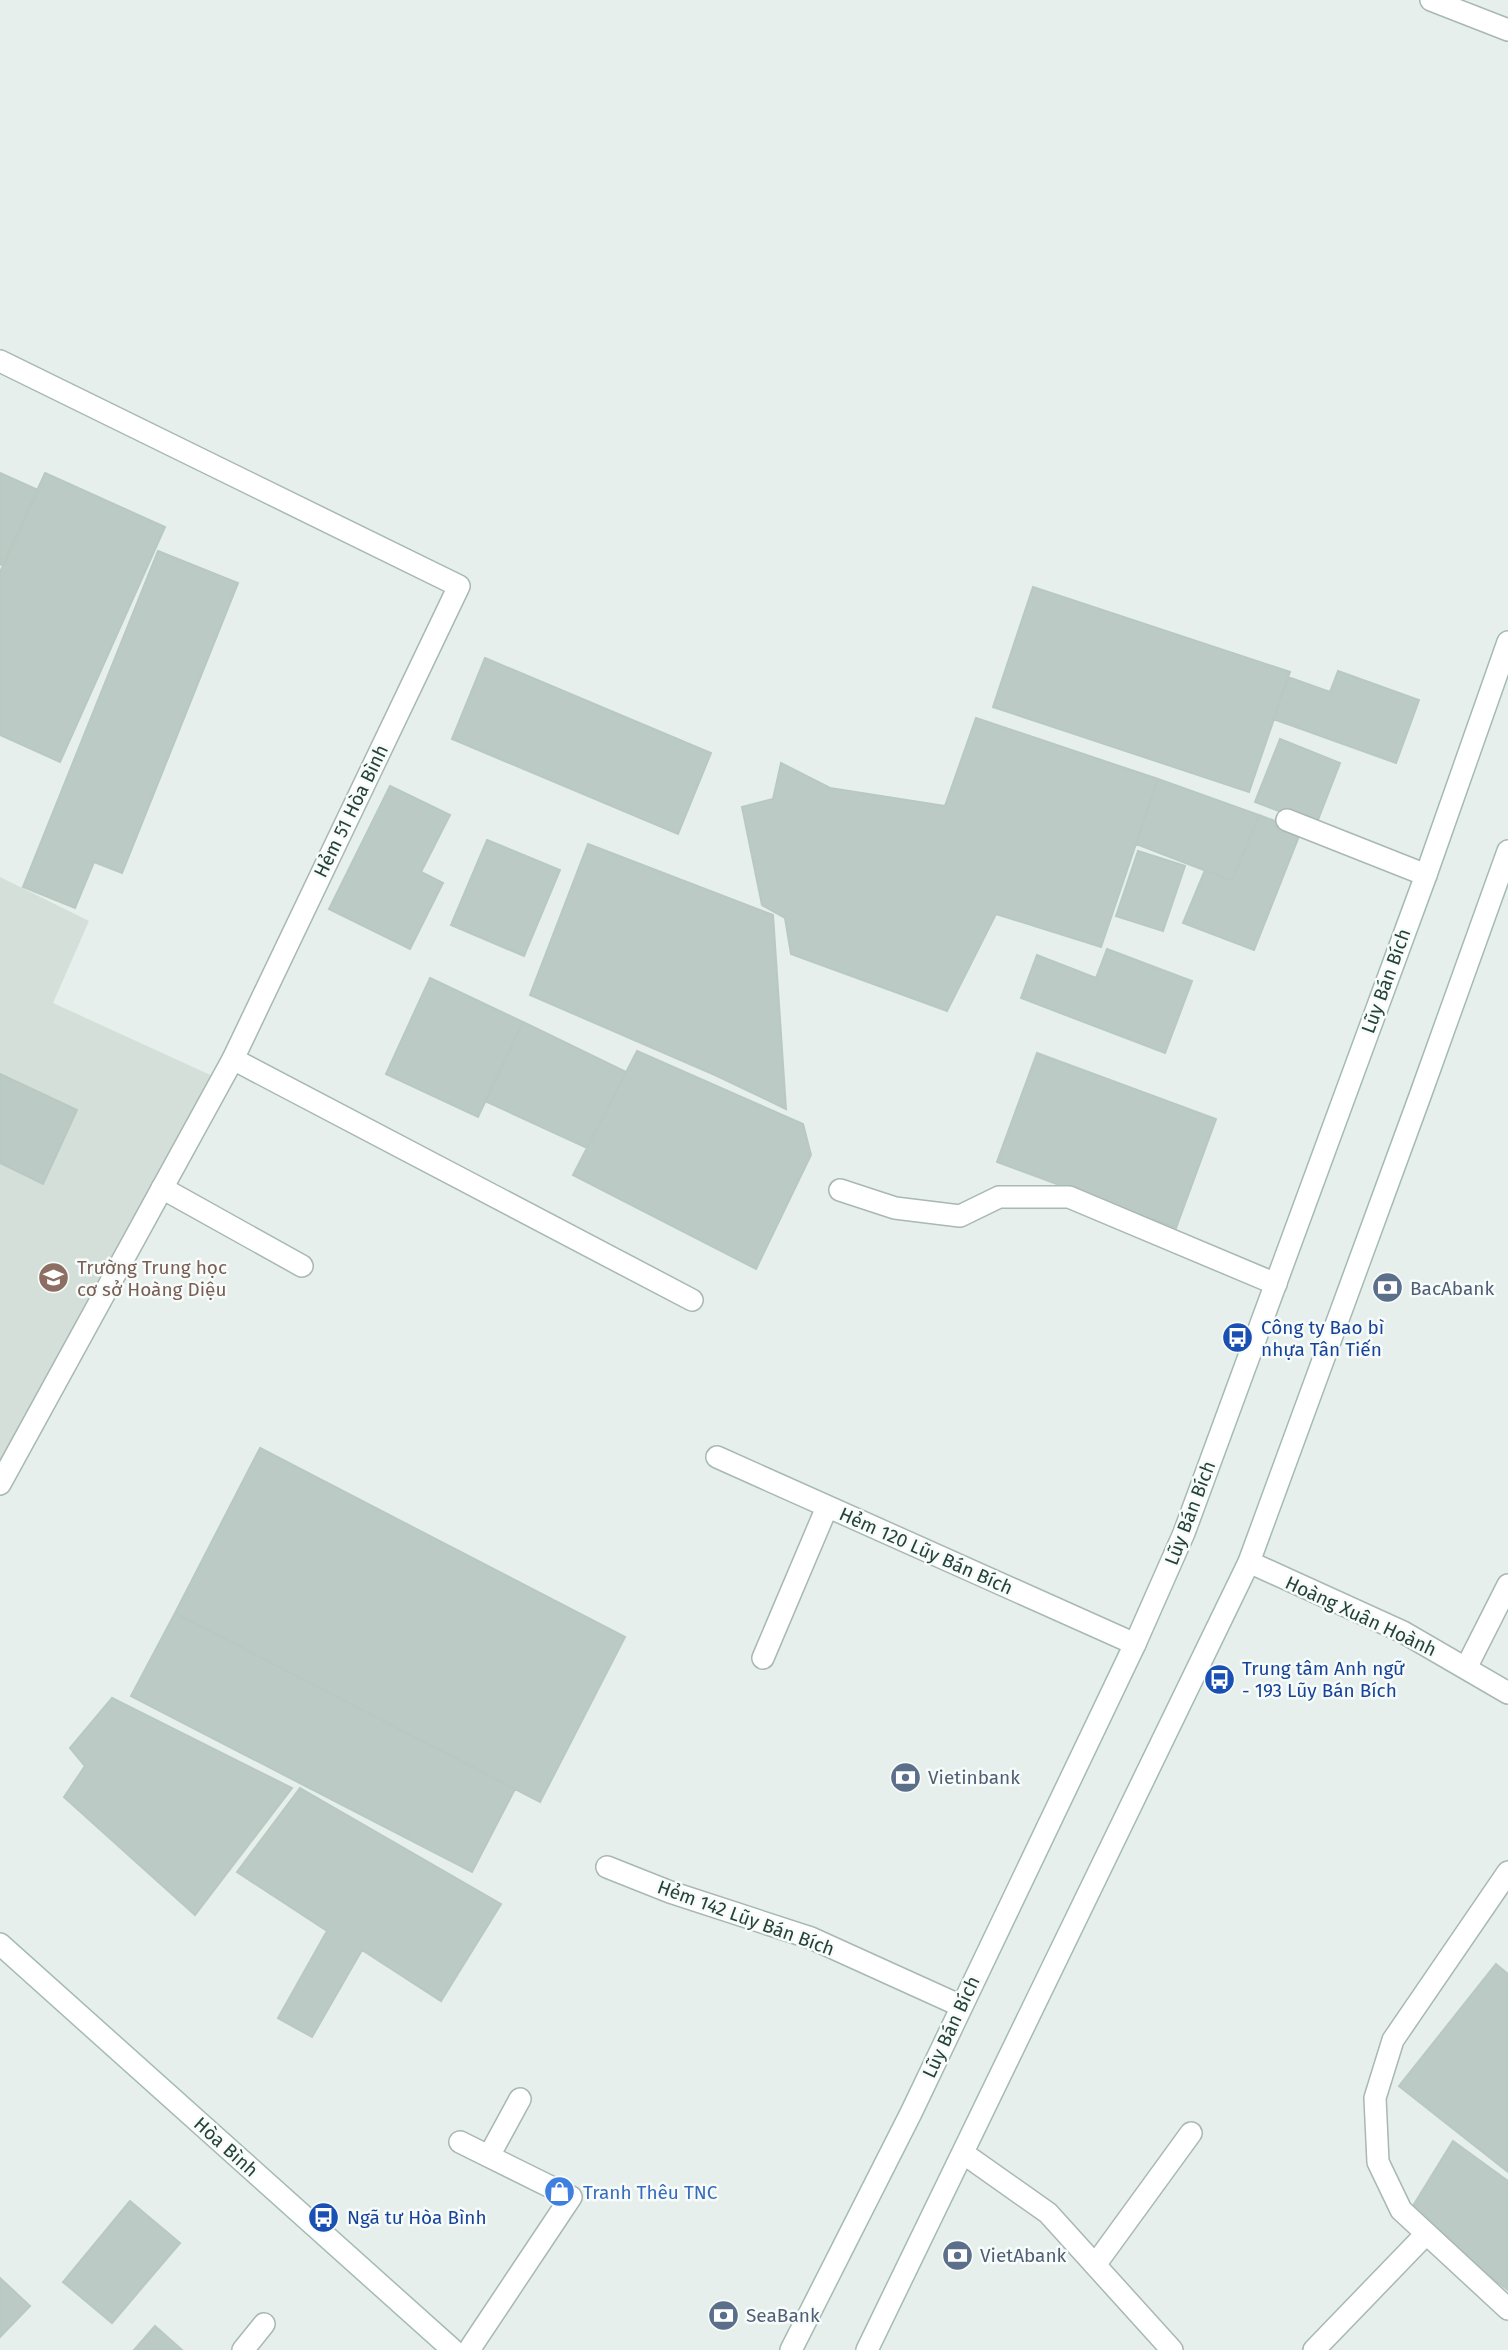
<svg xmlns="http://www.w3.org/2000/svg" width="1508" height="2350" viewBox="0 0 1508 2350" font-family="'Fira Sans',sans-serif">
<style>
.built{fill:#d4dfda}
.building{fill:#bbcac4;stroke:#b8c9c2;stroke-width:2}
.lines{fill:none;stroke-linecap:round;stroke-linejoin:round}
.lane-casing{stroke:#a8b8b2;stroke-width:24}
.street-casing{stroke:#a8b8b2;stroke-width:24}
.secondary-casing{stroke:#a4bbb3;stroke-width:24}
.lane{stroke:#fff;stroke-width:21}
.street{stroke:#fff;stroke-width:21}
.secondary{stroke:#fff;stroke-width:21}
.labels{text-anchor:middle;dominant-baseline:central;stroke-width:5;stroke-linejoin:round;paint-order:stroke}
.street-label{font-size:19px;fill:#24423a;stroke:#f7fbf9}
.education-label{font-size:19px;fill:#785e54;stroke:#f7fbf9;text-anchor:start}
.service-label{font-size:19px;fill:#4e5e75;stroke:#f7fbf9;text-anchor:start}
.transit-label{font-size:19px;fill:#164399;stroke:#f7fbf9;text-anchor:start}
.shop-label{font-size:19px;fill:#366cbe;stroke:#f7fbf9;text-anchor:start}
</style>
<rect width="100%" height="100%" fill="#e6efeb"/>
<path class="built" d="M0,877L89,921L53,1003L217,1078L0,1479Z"/>
<path class="building" d="M0,473L38,490L3,566L0,564Z
M45,473L165,527L60,762L0,735V572Z
M158,551L238,583L122,873L94,862L75,908L23,887Z
M1033,587L1290,672L1249,792L993,707Z
M485,658L711,753L678,834L452,739Z
M1338,671L1419,700L1396,763L1273,719L1288,677L1330,692Z
M976,718L1158,779L1101,947L996,914L947,1011L791,954L785,918L762,905L742,807L773,799L781,763L830,788L945,806Z
M1280,739L1340,763L1316,825L1255,802Z
M1158,779L1259,815L1232,881L1136,844Z
M390,786L450,815L421,872L443,883L410,949L329,909Z
M1259,815L1301,831L1254,950L1183,923L1205,870L1232,881Z
M487,840L560,870L524,956L451,925Z
M588,844L773,915L786,1109L715,1075L530,995Z
M1138,851L1185,866L1163,931L1116,916Z
M1107,949L1192,981L1165,1053L1021,998L1037,955L1096,978Z
M430,978L523,1022L478,1117L386,1074Z
M523,1022L626,1072L587,1148L485,1101Z
M637,1051L803,1124L811,1155L756,1269L573,1175Z
M1037,1053L1216,1119L1176,1228L997,1162Z
M0,1074L77,1110L43,1184L0,1163Z
M260,1448L625,1637L540,1802L175,1613Z
M175,1613L515,1789L472,1872L131,1696Z
M112,1698L292,1788L195,1915L64,1797L85,1766L70,1748Z
M300,1788L501,1904L441,2001L362,1950L312,2037L278,2018L327,1931L237,1872Z
M1496,1964L1508,1974V2172L1399,2086Z
M1453,2141L1508,2181V2290L1408,2214Z
M130,2201L180,2243L112,2323L63,2282Z
M0,2278L30,2306L0,2337Z
M155,2326L182,2350H134Z"/>
<g class="lines">
<defs>
<path id="lane" d="M1287,820L1426,875
M233,1059L692,1300
M162,1188L302,1266
M840,1190L895,1208L960,1216L999,1197H1069L1276,1284
M1466,1668L1508,1585
M607,1867L670,1892L811,1938L961,2006
M489,2156L520,2099
M243,2350L264,2324"/>
<path id="street" d="M1431,0L1508,30
M0,361L459,586L233,1059L0,1484
M717,1457L1135,1644
M1249,1562L1403,1632L1508,1693
M763,1658L827,1507
M1508,1872L1393,2040L1375,2098L1378,2162L1401,2210L1508,2309
M460,2142L571,2197L469,2350
M963,2153L1048,2213L1172,2350
M1095,2265L1191,2133
M1314,2350L1426,2234"/>
<path id="secondary" d="M0,1944L453,2350
M791,2350L911,2113L1135,1644L1184,1533L1426,875L1508,642
M867,2350L1249,1562L1420,1096L1508,851"/>
</defs>
<use href="#lane" class="lane-casing"/>
<use href="#street" class="street-casing"/>
<use href="#secondary" class="secondary-casing"/>
<use href="#lane" class="lane"/>
<use href="#street" class="street"/>
<use href="#secondary" class="secondary"/>
</g>
<defs>
<symbol id="school-disc" viewBox="-11 -11 22 22"><circle r="9.5" fill="#8d6e63" stroke="#f7fbf9"/><path d="M0-5L7-2L0 1L-7-2ZM-4 1L0 2.5L4 1V4Q0 6-4 4Z" fill="#fff"/></symbol>
<symbol id="bank-disc" viewBox="-11 -11 22 22"><circle r="9.5" fill="#5c6f8a" stroke="#f7fbf9"/><path d="M-6-4H6V4H-6ZM0-2.3a2.3 2.3 0 1 0 0 4.6a2.3 2.3 0 1 0 0-4.6Z" fill="#fff"/></symbol>
<symbol id="bus-disc" viewBox="-11 -11 22 22"><circle r="9.5" fill="#1a4fb4" stroke="#f7fbf9"/><path d="M-5-6H5V4H4V6H2V4H-2V6H-4V4H-5ZM-3.5-4V0h7V-4ZM-3.5 1.2v1.5H-2V1.2ZM2 1.2v1.5H3.5V1.2Z" fill="#fff"/></symbol>
<symbol id="shop-disc" viewBox="-11 -11 22 22"><circle r="9.5" fill="#3f7fe0" stroke="#f7fbf9"/><path d="M-5-2.5h2.3a2.7 3.5 0 0 1 5.4 0H5L5.5 6h-11ZM-1.5-2.5h3a1.5 2.3 0 0 0-3 0Z" fill="#fff"/></symbol>
</defs>
<g fill-rule="evenodd">
<use href="#school-disc" x="36" y="1260" width="35" height="35"/>
<use href="#bank-disc" x="1370" y="1270" width="35" height="35"/>
<use href="#bus-disc" x="1220" y="1320" width="35" height="35"/>
<use href="#bus-disc" x="1202" y="1662" width="35" height="35"/>
<use href="#bank-disc" x="888" y="1760" width="35" height="35"/>
<use href="#shop-disc" x="542" y="2174" width="35" height="35"/>
<use href="#bus-disc" x="306" y="2200" width="35" height="35"/>
<use href="#bank-disc" x="940" y="2238" width="35" height="35"/>
<use href="#bank-disc" x="706" y="2298" width="35" height="35"/>
</g>
<g class="labels">
<g class="street-label">
<text transform="translate(351 811) rotate(-64)">Hẻm 51 Hòa Bình</text>
<text transform="translate(1386 981) rotate(-70)">Lũy Bán Bích</text>
<text transform="translate(1190 1513) rotate(-69)">Lũy Bán Bích</text>
<text transform="translate(926 1551) rotate(24)">Hẻm 120 Lũy Bán Bích</text>
<text transform="translate(1361 1616) rotate(25)">Hoàng Xuân Hoành</text>
<text transform="translate(746 1918) rotate(20)">Hẻm 142 Lũy Bán Bích</text>
<text transform="translate(951 2027) rotate(-65)">Lũy Bán Bích</text>
<text transform="translate(226 2147) rotate(42)">Hòa Bình</text>
</g>
<g class="education-label">
<text x="77" y="1267">Trường Trung học<tspan x="77" dy="22">cơ sở Hoàng Diệu</tspan></text>
</g>
<g class="service-label">
<text x="1410" y="1288">BacAbank</text>
<text x="928" y="1777">Vietinbank</text>
<text x="980" y="2255">VietAbank</text>
<text x="746" y="2315">SeaBank</text>
</g>
<g class="transit-label">
<text x="1261" y="1327">Công ty Bao bì<tspan x="1261" dy="22">nhựa Tân Tiến</tspan></text>
<text x="1242" y="1668">Trung tâm Anh ngữ<tspan x="1242" dy="22">- 193 Lũy Bán Bích</tspan></text>
<text x="347" y="2217">Ngã tư Hòa Bình</text>
</g>
<g class="shop-label">
<text x="583" y="2192">Tranh Thêu TNC</text>
</g>
</g>
</svg>
